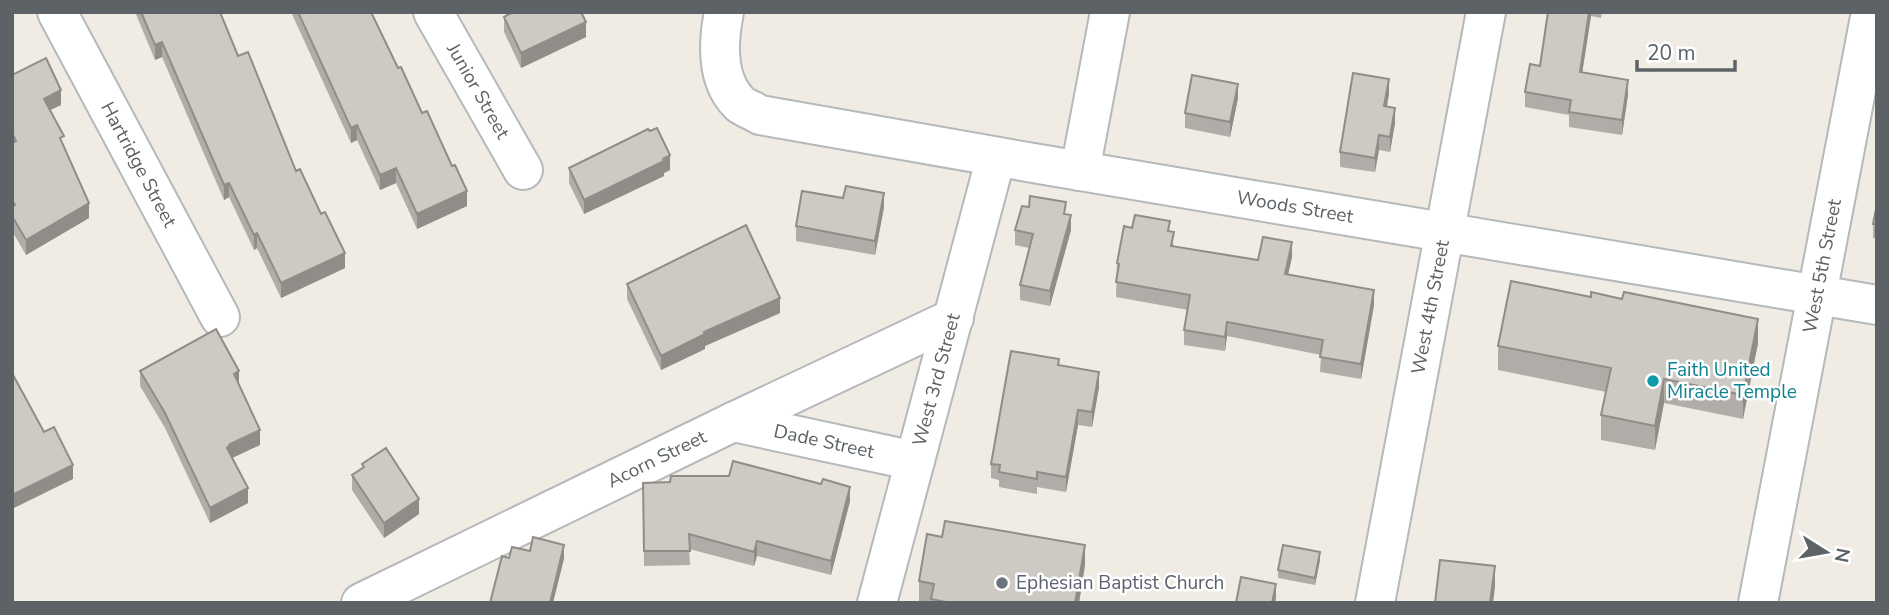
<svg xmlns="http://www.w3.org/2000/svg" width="1889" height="615" viewBox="0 0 1889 615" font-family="'Nunito Sans',sans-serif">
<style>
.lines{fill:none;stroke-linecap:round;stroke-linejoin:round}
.minor-casing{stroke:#b5b9bc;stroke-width:42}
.minor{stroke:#fff;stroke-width:38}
.wall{fill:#b0ada8}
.shaded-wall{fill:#908d88}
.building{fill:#cdc9c3;stroke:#908d88;stroke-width:2}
.culture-dot{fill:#0f9aa8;stroke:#fff;stroke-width:2.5}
.worship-dot{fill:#6b7280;stroke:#fff;stroke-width:2.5}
.labels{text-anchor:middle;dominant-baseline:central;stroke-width:5;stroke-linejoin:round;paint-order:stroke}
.street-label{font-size:19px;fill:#5c6266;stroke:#fff}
.culture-label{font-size:19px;fill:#0d838f;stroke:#fff;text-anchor:start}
.worship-label{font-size:19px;fill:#5b616d;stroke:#fff;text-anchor:start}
</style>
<rect width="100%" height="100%" fill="#f0ece4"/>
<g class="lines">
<defs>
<g id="minor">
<path id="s1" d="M57,12L220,317"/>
<path id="s2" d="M433,12L523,170"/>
<path id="s3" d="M724,12C718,42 716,81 740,104C745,108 754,111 760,115L1039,164L1877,305"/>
<path d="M1080,171L1110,12"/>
<path id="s4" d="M733,422L915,461"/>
<path id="s5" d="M361,603L733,422L954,318"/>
<path id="s6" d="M877,603L996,157"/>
<path id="s7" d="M1375,603L1486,12"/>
<path id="s8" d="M1758,603L1871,12"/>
</g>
</defs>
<use href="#minor" class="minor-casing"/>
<use href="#minor" class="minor"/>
</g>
<path class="wall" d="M135,12H220L238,56L345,268L281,298L257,248L254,250L229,197L224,200L162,57L155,60Z
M291,12H371L398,68L422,113L467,206L417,229L396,183L380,190L357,140L351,143Z
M1548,12H1602L1601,18L1591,16L1582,73L1628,95L1622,135L1569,127V115L1525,107V92L1540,66Z
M504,17L586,37L521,68L504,32Z
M12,75L61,105L50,110L89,218L26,255L12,231Z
M1389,94L1387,106L1395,123L1390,152L1379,150L1375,172L1340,167V152Z
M1238,98L1230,137L1185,128V113Z
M569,168L670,170L664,173V176L584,214L569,183Z
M1877,204V239L1873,238V224Z
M884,207L875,255L796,241V226Z
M1066,214L1071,230L1050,306L1020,300V285L1029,248L1015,245V230Z
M1132,228L1170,232L1174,246L1258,260L1292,257L1288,274L1374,305L1361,379L1320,372L1321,355L1227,336L1225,351L1184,345V330L1188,310L1116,297L1117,263Z
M627,284L780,313L705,346V349L661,370L627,299Z
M1758,343L1743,419L1664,403L1655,450L1601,440V415L1606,392L1498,370V346Z
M1059,365L1099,387L1092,427L1078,425L1066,492L1037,487V494L999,487V480L991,478V464Z
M140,371L239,384L260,445L232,458L248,503L210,523L165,428L140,386Z
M362,464L419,514L384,538L352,490V475L362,469Z
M643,483L850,501L831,575L757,556L754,566L689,549L690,565L644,566Z
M1320,560L1315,585L1278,578V570Z
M1085,565L1079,603H929L919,601V581Z"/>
<path class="shaded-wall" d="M1589,12H1591V16L1580,87V72Z
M586,22V37L521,68V53Z
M162,42V57L155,60V45Z
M1389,79V94L1384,121V106Z
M1628,80V95L1622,135V120Z
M1238,84V98L1230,137V122Z
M61,90V105L44,113V99Z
M1395,108V123L1390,152V137Z
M357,125V140L351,143V128Z
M1379,135V150L1375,172V158Z
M670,155V170L664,173V176L584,214V200Z
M396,168V183L380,190V175Z
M229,183V197L224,200V185Z
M467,191V206L417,229V214Z
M884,193V207L875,255V241Z
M89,203V218L26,255V240Z
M1071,215V230L1050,306V291Z
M257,233V248L254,250V235Z
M1292,242V257L1285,288V274Z
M345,253V268L281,298V283Z
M1374,290V305L1361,379V364Z
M780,298V313L705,346V349L661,370V356L704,332Z
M1758,319V343L1743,419V395Z
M1227,322V336L1225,351V337Z
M239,371V386L234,374Z
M1099,372V387L1092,427V412Z
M1664,379V403L1655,450V426Z
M1078,410V425L1066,492V477Z
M260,430V445L230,459L227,448L230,444Z
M73,465V479L12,509V495Z
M850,487V501L831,575V561Z
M248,488V503L210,523V508Z
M419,499V514L384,538V523Z
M757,541V556L754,566V552Z
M564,545V559L553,603H550Z
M1085,545V565L1079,603H1075Z
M1320,552V560L1315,585V578Z
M1495,566V587L1493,603H1490Z
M1276,584V598L1275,603H1272Z"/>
<path class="building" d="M141,12H220L238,56L248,52L296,171L300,169L321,214L325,212L345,253L281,283L257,233L254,235L229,183L224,185L162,42L155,45Z
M298,12H371L398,68L401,67L422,113L427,111L452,166L455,165L467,191L417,214L396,168L380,175L357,125L351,128Z
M513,12H581L586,22L521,53L504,17Z
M1548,12H1589L1580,72L1628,80L1622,120L1569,112L1571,100L1525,92L1530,64L1540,66Z
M46,58L61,90L44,99L64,136L60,138L89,203L26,240L12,216V207L15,205L12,200V143L16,141L12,133V75Z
M1353,73L1389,79L1384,106L1395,108L1390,137L1379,135L1375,158L1340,152Z
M1192,75L1238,84L1230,122L1185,113Z
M657,128L670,155L663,159L664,161L584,200L569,168L648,129L650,131Z
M846,186L884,193L875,241L796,226L802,191L843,198Z
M1030,196L1066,202L1064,214L1071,215L1050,291L1020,285L1033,234L1015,230L1022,206L1029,207Z
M1877,204V224H1873Z
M1135,215L1170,221L1168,231L1174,232L1171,246L1258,260L1263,237L1292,242L1285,274L1374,290L1361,364L1320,357L1323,340L1227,322L1225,337L1184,330L1190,295L1116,282L1119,264L1117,263L1124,226L1132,228Z
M746,225L780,298L704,332L705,334L661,356L627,284Z
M1511,281L1591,297V292L1622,299L1624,292L1758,319L1743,395L1664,379L1655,426L1601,415L1611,368L1498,346Z
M216,329L239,371L234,374L260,430L230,444L227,448L248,488L210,508L165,413L140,371Z
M1011,351L1059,359L1058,365L1099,372L1092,412L1078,410L1066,477L1037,472V479L999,472L1000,465L991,464Z
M12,373L44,432L54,427L73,465L12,495Z
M386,448L419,499L384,523L352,475L364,467L362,464Z
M733,461L821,484L823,479L850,487L831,561L757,541L754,552L689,534L690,551H644L643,483L670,482L671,476H729Z
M945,521L1085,545L1075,603H951L931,599L934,584L919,581L927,534L942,537Z
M533,537L564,545L550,603H490L502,556L509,558L512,547L530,551Z
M1283,545L1320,552L1315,578L1278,570Z
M1440,560L1495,566L1490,603H1435Z
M1241,577L1276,584L1272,603H1236Z"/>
<circle class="culture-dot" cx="1653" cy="381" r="7"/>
<circle class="worship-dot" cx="1002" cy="583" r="7"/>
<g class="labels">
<g class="street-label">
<text stroke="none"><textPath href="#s2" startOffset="91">Junior Street</textPath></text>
<text stroke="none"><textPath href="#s1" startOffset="173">Hartridge Street</textPath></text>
<text stroke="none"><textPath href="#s3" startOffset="663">Woods Street</textPath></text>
<text stroke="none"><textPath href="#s8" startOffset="343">West 5th Street</textPath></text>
<text stroke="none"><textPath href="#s7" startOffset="301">West 4th Street</textPath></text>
<text stroke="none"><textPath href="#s6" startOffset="231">West 3rd Street</textPath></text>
<text stroke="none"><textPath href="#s4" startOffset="93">Dade Street</textPath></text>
<text stroke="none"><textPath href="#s5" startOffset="329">Acorn Street</textPath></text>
</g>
<g class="culture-label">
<text x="1667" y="370">Faith United<tspan x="1667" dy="22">Miracle Temple</tspan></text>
</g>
<g class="worship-label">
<text x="1016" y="583">Ephesian Baptist Church</text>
</g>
</g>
<rect width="1889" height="615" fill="none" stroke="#5c6266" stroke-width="28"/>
<g transform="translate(1826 552) rotate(101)" stroke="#ffffff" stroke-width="5" paint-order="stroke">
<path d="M0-5L12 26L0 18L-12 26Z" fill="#5c6266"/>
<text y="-10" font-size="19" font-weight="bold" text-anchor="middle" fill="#5c6266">N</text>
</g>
<path d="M1637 60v10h98v-10" fill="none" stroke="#5c6266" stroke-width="3.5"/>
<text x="1647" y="60" font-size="21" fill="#5c6266" stroke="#ffffff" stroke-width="5" paint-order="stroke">20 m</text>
</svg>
